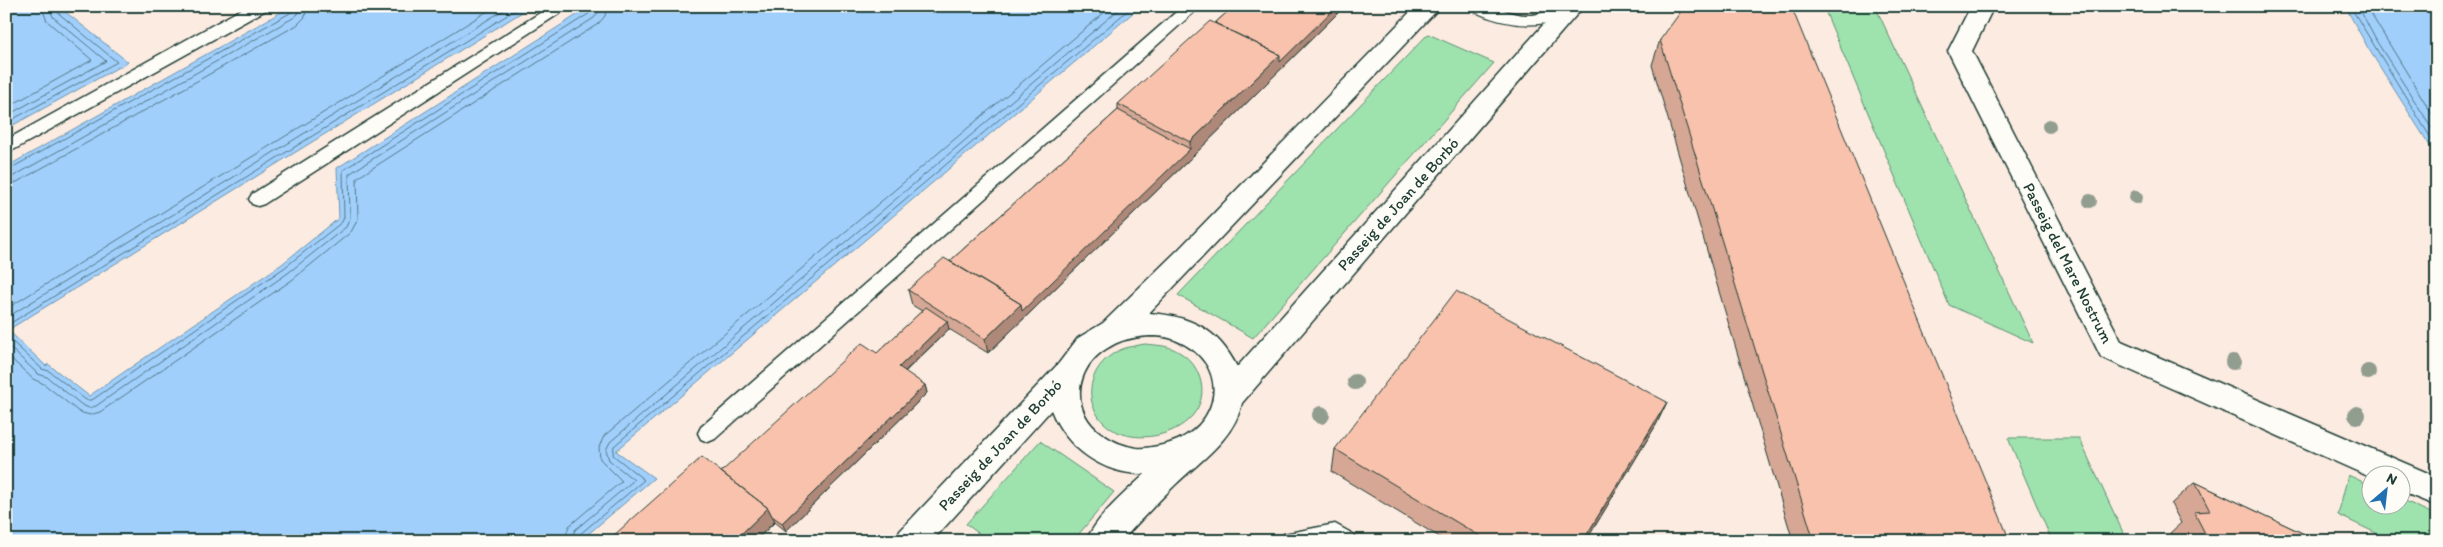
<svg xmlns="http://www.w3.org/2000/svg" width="2443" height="547" viewBox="0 0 2443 547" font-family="Itim,sans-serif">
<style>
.green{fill:#9ee2ae;stroke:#5e9071}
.water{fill:#a0cffc;stroke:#6c95ac}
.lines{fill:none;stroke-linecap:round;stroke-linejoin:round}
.shore{stroke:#537784;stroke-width:1}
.lane-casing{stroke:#1f3d34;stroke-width:3}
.street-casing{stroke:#1f3d34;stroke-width:3}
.lane{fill:#fdfcf7;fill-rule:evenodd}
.street{fill:#fdfcf7;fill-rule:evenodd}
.tree{fill:#909d8f}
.wall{fill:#d6a795;stroke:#1f3d34}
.shaded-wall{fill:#ae8879;stroke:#1f3d34}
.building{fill:#f9c2ad;stroke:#1f3d34}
.labels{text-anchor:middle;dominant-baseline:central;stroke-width:5;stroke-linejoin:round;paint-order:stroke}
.street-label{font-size:16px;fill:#1f3d34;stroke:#fdfcf7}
</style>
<rect width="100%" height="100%" fill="#fcebe1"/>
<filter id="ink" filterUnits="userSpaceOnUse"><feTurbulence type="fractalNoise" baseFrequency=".02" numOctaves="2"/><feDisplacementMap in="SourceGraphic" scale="10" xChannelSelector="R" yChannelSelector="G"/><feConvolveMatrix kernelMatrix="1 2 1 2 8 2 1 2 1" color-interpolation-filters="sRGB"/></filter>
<g filter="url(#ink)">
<path class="green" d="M1823,6H1875L2033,343L1949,305Z
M1428,34L1494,63L1253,338L1178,295Z
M1145,344C1153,345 1163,345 1171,348C1183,353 1193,361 1198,373C1221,426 1137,457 1103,422C1082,400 1089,367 1116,352C1125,347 1134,346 1145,344Z
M2008,438H2079L2127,541H2052Z
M1040,441L1114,492L1073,541H989L966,524Z
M2348,475L2370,485V504H2400L2401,499L2437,516V541H2393L2338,515Z"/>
<path class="water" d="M6,6H58L128,62L6,129Z
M292,6H532L8,330L46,366L48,364L89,396L282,264L339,218L337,168L591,6H1141L616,451L654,478L580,541H6V167Z
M2345,6H2437V157L2368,48Z"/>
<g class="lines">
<path class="shore" d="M2350,6L2437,148
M2358,6L2377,42L2437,136
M2366,6L2437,122
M6,108L92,60L47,21L41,6
M6,116L106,61L53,17L49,6
M6,123L117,62L57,12L55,6
M6,171L290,13L294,6
M6,177L14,176L293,18L298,14L300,6
M6,185L17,182L297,25L305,17L307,6
M6,309L496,6
M6,318L510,6
M6,326L522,6
M6,336L42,369L49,371L86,400H92L284,268L342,222L344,217L343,170L590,13L593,6
M6,344L38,374L47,377L82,405L89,408L96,406L288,273L346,227L350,218L349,174L594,18L598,13L599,6
M6,354L33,379L44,384L79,412L90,415L100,412L292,280L351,232L358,219L357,178L598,24L605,16L607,6
M564,541L569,526L622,481L600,459L599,447L604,436L1112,6
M571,541L575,530L634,480L609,460L606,450L610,442L1123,6
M577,541L579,535L644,480L613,455L614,446L1133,6"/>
<defs>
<path id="lane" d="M247,6H268L266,10L6,154V140Z
M551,6H571L264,204L258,206L252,204L249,199L252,194Z
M1183,6H1201L715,439L708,442L701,439L698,433L701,427Z
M1469,6C1476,6 1483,5 1489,6C1504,9 1514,16 1531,15C1545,14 1561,4 1574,7L1576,11C1572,17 1565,18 1559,20C1528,29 1500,24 1471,10Z
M1335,524L1353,534L1356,541H1281L1284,534Z"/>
<path id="street" d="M1416,6H1441L1149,313C1191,316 1218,329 1237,367L1560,6H1584L1242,403C1234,439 1200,461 1175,485C1157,503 1139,521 1122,541H1086C1098,515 1124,494 1145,474C1103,475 1066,448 1051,410L932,541H895L900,531L1059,363L1078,338L1103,323L1179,249ZM1149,336C1157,336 1167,336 1175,340C1232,362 1223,428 1167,444C1157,446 1146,449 1137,448C1123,446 1112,441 1102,434C1070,412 1074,369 1106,349C1119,340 1133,337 1149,336Z
M1971,6H1994L1972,51L2121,341L2437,477V506L2400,491V474H2370V477L2101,357L1948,51Z"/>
</defs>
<use href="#lane" class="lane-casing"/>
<use href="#street" class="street-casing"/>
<use href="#lane" class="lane"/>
<use href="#street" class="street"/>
</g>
<g class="tree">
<circle cx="2049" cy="126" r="7"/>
<circle cx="2136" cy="197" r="7"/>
<circle cx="2090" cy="201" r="7"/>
<circle cx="2233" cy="362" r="8"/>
<circle cx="2368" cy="372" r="8"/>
<circle cx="1355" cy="382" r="8"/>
<circle cx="1321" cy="415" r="9"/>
<circle cx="2357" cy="415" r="9"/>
</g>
<path class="wall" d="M1234,6H1345L1191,158L988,353L949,329L905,372L925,385L927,393L786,531L775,522L755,541H614L612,537L721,472L877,353L922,311L912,305L908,290L950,261L1118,110V104L1215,23Z
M1660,40L2010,541H1793L1652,65Z
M1667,402L1656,425L1586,541H1446L1332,472L1335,449Z
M2195,482L2319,541H2174L2170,533L2181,523L2171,504Z"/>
<path class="shaded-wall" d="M1337,6H1345L1191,158L988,353L985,339L1021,304L1190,149V142L1280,55Z
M947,321L949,329L901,375L899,367Z
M925,385L927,393L786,531L782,523Z
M1667,402L1656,425L1586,541H1583Z
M768,508L775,521L755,541H734Z"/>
<path class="building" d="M1234,6H1337L1280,62V55L1215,23Z
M1685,6H1791L2010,541H1814L1660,40Z
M1210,21L1280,55L1190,142L1118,104Z
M1118,110L1190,149L1022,311L1021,304L950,261Z
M944,258L1021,304L985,339L908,290Z
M1456,291L1667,402L1583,541H1488L1335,449Z
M926,307L947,321L899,367L925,385L782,523L772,516L768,508L721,472L862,343L877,353Z
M702,457L768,508L734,541H616L612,537Z
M2195,482L2319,541H2209L2194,512L2210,511Z"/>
</g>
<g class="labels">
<g class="street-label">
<text transform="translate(1398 204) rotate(-48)">Passeig de Joan de Borbó</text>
<text transform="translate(2068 263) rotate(63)">Passeig del Mare Nostrum</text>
<text transform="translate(1000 445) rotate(-47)">Passeig de Joan de Borbó</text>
</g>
</g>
<rect width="2443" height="547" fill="none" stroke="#fdfcf7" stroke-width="25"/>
<rect x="12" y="12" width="2418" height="522" fill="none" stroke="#1f3d34" stroke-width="2" filter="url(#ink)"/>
<g transform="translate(2386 490) rotate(28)"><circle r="24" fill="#fdfcf7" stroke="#a4b0a9"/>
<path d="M0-4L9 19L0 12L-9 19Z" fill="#1f6fb2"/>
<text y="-8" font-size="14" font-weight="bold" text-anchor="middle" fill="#1f3d34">N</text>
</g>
</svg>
